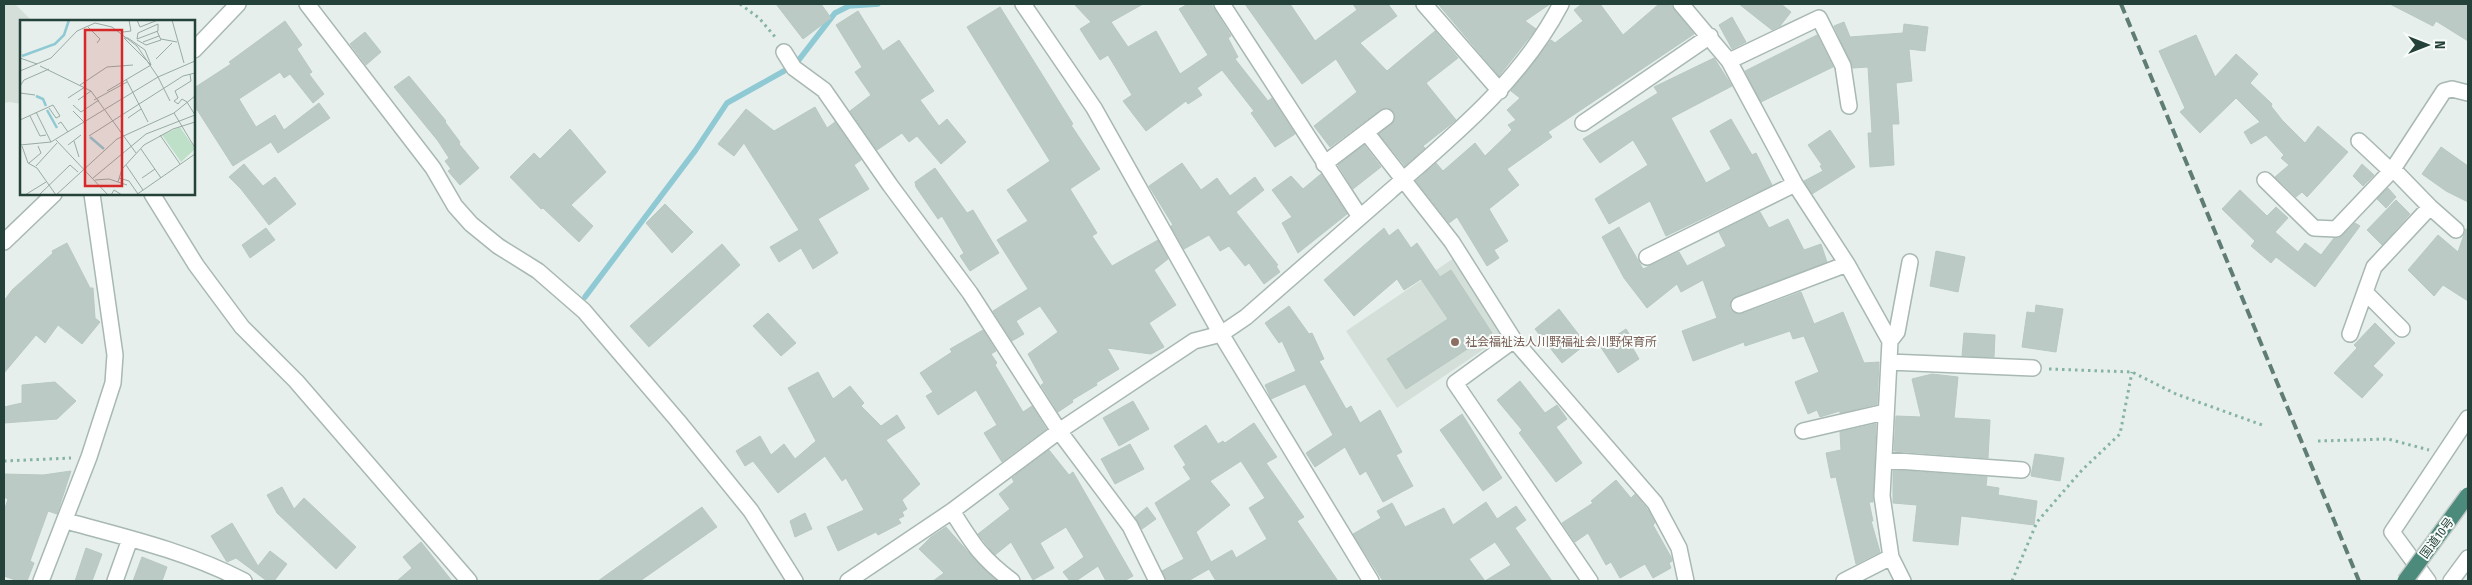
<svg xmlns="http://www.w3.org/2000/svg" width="2472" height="585" viewBox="0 0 2472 585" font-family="'Fira Sans Condensed','Noto Sans JP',sans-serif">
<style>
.built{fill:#d4dfda}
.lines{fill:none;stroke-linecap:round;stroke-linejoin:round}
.stream{stroke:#8ec9d4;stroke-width:5.5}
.building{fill:#bbcac4;stroke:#b8c9c2;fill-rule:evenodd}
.minor-casing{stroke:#a8b8b2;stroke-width:18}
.tertiary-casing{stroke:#a8b8b2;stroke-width:18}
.path{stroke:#86b3a5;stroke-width:3;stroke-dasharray:2.5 4;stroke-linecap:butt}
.minor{stroke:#fff;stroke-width:15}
.tertiary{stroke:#fff;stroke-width:15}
.rail{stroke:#5f7d75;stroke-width:4;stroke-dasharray:10 5;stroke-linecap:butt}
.trunk-bridge-casing{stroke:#c2cac8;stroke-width:18;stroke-linecap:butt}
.trunk-bridge{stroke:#4c8a7c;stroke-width:15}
.education-dot{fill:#8d6e63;stroke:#f7fbf9;stroke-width:2}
.labels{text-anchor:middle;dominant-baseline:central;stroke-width:4;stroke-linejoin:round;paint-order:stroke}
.education-label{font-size:12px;fill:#785e54;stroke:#f7fbf9;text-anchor:start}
.street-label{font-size:12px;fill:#24423a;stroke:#f7fbf9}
.inset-river{fill:none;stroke:#8ec9d4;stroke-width:2.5}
.inset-road{fill:none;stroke:#98aaa4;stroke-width:1}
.view{fill:#d62828;fill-opacity:0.15;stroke:#d62828;stroke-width:2.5}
.inset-edge{fill:none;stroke:#24423a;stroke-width:2.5}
</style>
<rect width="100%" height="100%" fill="#e6efeb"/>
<path class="built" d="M4,4H15L32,21H21V104L10,102L4,103Z
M1454,258L1505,335L1397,408L1346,331Z"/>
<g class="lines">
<path class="stream" d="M798,61L835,13L849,6L878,4
M585,297L695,151L727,103L784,71"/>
</g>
<path class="building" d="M776,4H821L831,18L803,39Z
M1074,4H1143L1111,22L1128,47L1156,31L1180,74L1208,55L1179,9L1188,4H1211L1231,36L1228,38L1238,57L1235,59L1268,101L1272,98L1295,134L1275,147L1251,113L1254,111L1222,70L1197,88L1202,95L1188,104L1186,101L1146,131L1123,101L1132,95L1108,55L1100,60L1080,29L1091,22Z
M1245,4H1290L1315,41L1357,10L1353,4H1388L1397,16L1360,43L1387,71L1435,31L1458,58L1426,83L1456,120L1423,146L1425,148L1405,166L1379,134L1395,120L1394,112L1389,108L1380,110L1330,147L1314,126L1357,92L1336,59L1302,84Z
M1438,4H1550L1525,21L1536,29L1499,76Z
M1582,4H1600L1623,35L1659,4H1670L1694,34L1548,132L1552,137L1507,169L1519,185L1489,209L1508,241L1494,250L1499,258L1487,266L1457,217L1449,223L1416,181L1436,163L1443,171L1475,143L1485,156L1512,130L1508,125L1516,120L1507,110L1520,98L1511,91L1551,40L1555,43L1583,21L1574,10Z
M1739,4H1781L1791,12L1780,26L1772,30Z
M2390,4H2468V41L2436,21L2433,26Z
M1000,7L1073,124L1071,125L1100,169L1070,189L1097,233L1092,236L1112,266L1158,240L1168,259L1154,270L1176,305L1149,323L1164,347L1151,354L1107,348L1119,369L1096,383L1097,385L1072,400L1073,402L1058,412L1041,385L1044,383L1028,354L1058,332L1040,306L1016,321L1024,334L1012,341L993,311L1028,289L997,240L1028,221L1007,190L1050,161L967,27Z
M858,11L883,51L899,40L934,91L920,100L939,126L947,119L966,142L941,164L917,136L909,142L902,133L877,150L850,111L871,95L855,72L862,67L836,25Z
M1732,17L1746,42L1732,49L1719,25Z
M285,21L302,45L297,49L312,72L309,74L324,94L313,103L290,74L284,78L280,72L239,99L256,127L275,115L284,130L319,103L330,118L278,153L271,142L233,166L194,105V88L231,64L229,62Z
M1844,22L1850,37L1903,33L1904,24L1928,27L1925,51L1909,49L1912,81L1896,83L1899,124H1892L1894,165L1870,167L1868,133H1872L1868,67L1853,68L1834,26Z
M365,32L381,52L366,65L350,44Z
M1817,35L1833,67L1761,102L1745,71Z
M2196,35L2215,77L2236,54L2258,74L2250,83L2272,104L2271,106L2282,120L2305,143L2318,126L2348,152L2307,197L2302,192L2296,197L2275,177L2289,165L2281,158L2284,155L2266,135L2251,144L2244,132L2260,122L2236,98L2200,133L2180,112L2185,108L2159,51Z
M1714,58L1732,86L1671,118L1706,183L1731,169L1710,131L1731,119L1752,155L1756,153L1772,185L1666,236L1650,201L1609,224L1595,199L1648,165L1633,140L1600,163L1583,139L1658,93L1654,87Z
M409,76L446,121L445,122L460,142L459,144L479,168L460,185L448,171L451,169L445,161L449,158L438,141L394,87Z
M815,107L827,128L835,122L861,160L854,165L869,189L818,219L838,253L813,269L801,248L779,262L770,247L799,230L744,143L734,156L718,144L746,109L774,131Z
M570,129L606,172L571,205L593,226L579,242L543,208L541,209L510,177L534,153L540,159Z
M1830,130L1855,167L1812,194L1804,181L1823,171L1820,166L1822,165L1808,145Z
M1364,145L1381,167L1353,189L1338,165Z
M2441,147L2468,166V202L2446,191L2422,174Z
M1182,163L1201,190L1217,178L1230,196L1255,177L1264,190L1236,212L1278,265L1276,266L1280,272L1264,284L1249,263L1245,266L1229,246L1220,251L1209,235L1184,249L1171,226L1173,225L1149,186Z
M244,164L263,186L275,177L296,204L269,225L241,189L229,177Z
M2362,164L2374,175L2363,186L2353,176Z
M935,168L967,213L973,210L999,253L970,271L960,256L964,253L942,216L938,219L916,187L915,182Z
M1321,174L1347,214L1298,253L1282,223L1292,217L1272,190L1291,176L1303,189Z
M2388,188L2396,197L2386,208L2377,199Z
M2240,190L2267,216L2276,207L2288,218L2275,232L2298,252L2305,243L2321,255L2334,238L2342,236L2355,223L2360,226L2315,287L2276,257L2271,263L2251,246L2255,241L2222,209Z
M2396,200L2410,214L2382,245L2367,230Z
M665,204L693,232L672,253L646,223Z
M1760,212L1769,228L1788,219L1804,250L1821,244L1827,262L1736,296L1730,303V309L1737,314H1742L1801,292L1814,324L1843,312L1864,363L1879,362L1877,404L1840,413V411L1820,417L1817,410L1808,414L1795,382L1819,372L1804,336L1793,339L1790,331L1745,346L1744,342L1693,361L1682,331L1717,318L1703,280L1681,292L1677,284L1647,308L1624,278L1602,237L1619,227L1643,269L1679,252L1687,266L1726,246L1719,232Z
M266,228L275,240L250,258L242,245Z
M1384,228L1389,236L1398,229L1411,248L1417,243L1440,277L1451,270L1492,333L1406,389L1387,359L1448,319L1421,279L1404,290L1397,279L1354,316L1324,280Z
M2466,229H2468V301L2443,285L2434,296L2408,270L2438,235L2458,252Z
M67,243L90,288H93L95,318L100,322L82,344L58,325L45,343L36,335L4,373V301L12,290L53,253L52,251Z
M722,244L740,265L649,347L630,326Z
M1936,251L1965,257L1958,292L1930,286Z
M2036,305L2063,309L2056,352L2022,347L2027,312L2035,313Z
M1289,306L1309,334L1312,333L1324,359L1319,361L1346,409L1351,406L1360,423L1380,410L1402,452L1396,455L1413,486L1383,502L1366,471L1360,475L1345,447L1315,467L1306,453L1333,435L1305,384L1271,399L1265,385L1296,371L1282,341L1279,343L1265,323Z
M1559,309L1586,344L1562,363L1535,329Z
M768,313L796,343L781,356L753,326Z
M2375,323L2395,343L2373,366L2383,375L2362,398L2334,373L2357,348L2354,345Z
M1626,329L1635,343L1631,345L1639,359L1618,373L1600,346Z
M983,330L996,351L991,354L997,363L995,365L1023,412L1032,406L1046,429L1002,462L984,433L997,425L976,390L938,415L926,396L933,392L920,373L952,352L950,349Z
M1964,333L1995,335L1994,357L1962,356Z
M818,372L833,399L850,386L864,403L861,406L881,426L897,415L905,428L886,440L920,484L902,500L907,509L902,512L904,516L898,519L901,523L878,535L876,532L838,551L827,527L864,510L846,478L842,481L825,456L778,493L753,461L745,466L736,451L760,436L771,455L784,444L795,459L816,441L788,388Z
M1932,374L1958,377L1954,418L1990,420L1988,458L1894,451L1896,416L1921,417L1912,379Z
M1520,381L1545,413L1557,405L1567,419L1556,427L1582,463L1556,482L1519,433L1522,430L1497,400Z
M55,382L76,401L57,419L4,423V407L22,403V385Z
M1133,401L1149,429L1119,446L1103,418Z
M1462,414L1502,478L1483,491L1440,430Z
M1254,423L1277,457L1266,463L1304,517L1297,521L1338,581H1216L1209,569L1188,581H1166L1162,571L1184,559L1155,503L1191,479L1183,467L1186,465L1174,446L1206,425L1218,444L1223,441L1225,443ZM1241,461L1265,498L1249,508L1267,539L1236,558L1232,550L1211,562L1196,532L1230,505L1210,481Z
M1876,424L1873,502H1869L1873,521H1871L1880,552L1856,564L1836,477L1831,478L1826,453L1841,450L1840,432Z
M1130,444L1144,469L1115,484L1101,459Z
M1049,450L1069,475L1073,472L1133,576L1124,581H1106L1098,566L1076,581H1070L1063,572L1084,557L1066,527L1040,543L1054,568L1033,580L1011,542L995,555L978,534L1010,509L999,494L1014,482L1012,478Z
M2035,454L2064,458L2060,481L2031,476Z
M1893,470L1987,477L1986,486L1999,488L1998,495L2037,501L2034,525L1961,516L1958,545L1913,541L1917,505L1893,503Z
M71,471L57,514L48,511L30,561L34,563L27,581H18L4,576V511L8,499L4,497V474L43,475Z
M1616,480L1631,498L1635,494L1649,511L1655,523L1653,525L1671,557L1672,561L1669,563L1671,568L1653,578L1645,564L1620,578L1611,562L1606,565L1588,533L1575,542L1562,523L1593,503L1591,501Z
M282,487L294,509L304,498L356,547L336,569L277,513L267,495Z
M1486,502L1497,519L1516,506L1526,520L1515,528L1552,581H1383L1353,534L1381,518L1377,511L1392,503L1405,527L1444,508L1453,525ZM1495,542L1511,565L1485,581L1469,559Z
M702,507L717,527L640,581H598Z
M1147,507L1156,519L1142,529L1135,517Z
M805,513L812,529L795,537L790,521Z
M232,523L258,566L270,551L287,564L274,581H267L236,558L227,562L211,536Z
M946,527L978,563L997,581H933L944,573L919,549L931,537Z
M421,542L452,581H397L412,568L403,557Z
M86,548L102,554L92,581H75Z
M142,557L167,567L162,581H133Z"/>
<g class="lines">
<defs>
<path id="minor" d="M307,4L433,168L455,206L471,224L498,246L538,271L584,311L678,421L751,511L795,581
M1222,4L1360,217
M1424,4L1500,91
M1681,4L1729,61L1795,184L1847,264L1890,341L1882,496L1891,557L1903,581
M784,52L794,68L824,90L890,185L970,293L1059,431L1130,526L1157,581
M1729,61L1819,18L1843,66L1849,106
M1583,123L1710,36
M1366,132L1452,242L1514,340L1455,383L1590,581
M2359,141L2391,171
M1324,164L1386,117
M2393,169L2430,207L2456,230
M2265,180L2314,228L2336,229L2393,169L2444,91L2452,89L2468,93
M152,194L196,265L242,327L296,381L469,581
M1647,257L1795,184
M1739,305L1847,264
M2402,329L2365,292L2374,267L2430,207
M2350,334L2365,292
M1514,340L1655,503L1679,548L1686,581
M1890,341L1897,332L1910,262
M1889,362L2033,368
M1803,431L1885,412
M1884,460L2022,470
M952,511C972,543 981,558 1012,581
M66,521C125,537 189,552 244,581
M41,581L89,457L113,383L115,355L92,194
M115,581L130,539
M848,581L952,511L1059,431L1194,341L1221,334L1246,317C1294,275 1341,234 1389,192C1453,136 1521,81 1561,4
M1844,581L1891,557
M2428,581L2392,532L2468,418
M2451,581L2468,558"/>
<path id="tertiary" d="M1023,4L1094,108L1221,334L1371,581
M194,50L238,4
M4,242L54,194"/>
</defs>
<use href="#minor" class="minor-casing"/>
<use href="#tertiary" class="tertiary-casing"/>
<path class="path" d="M740,4L759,18L776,38
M2049,369L2132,372L2176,394L2265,426
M2318,441L2388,439L2429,450
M4,461L71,458
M2012,581L2037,522L2082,470L2120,434L2132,372"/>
<use href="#minor" class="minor"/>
<use href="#tertiary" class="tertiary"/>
<path class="rail" d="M2121,4L2359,581"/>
<defs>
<path id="trunk-bridge" d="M2405,581L2468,495"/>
</defs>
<use href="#trunk-bridge" class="trunk-bridge-casing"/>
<use href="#trunk-bridge" class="trunk-bridge"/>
</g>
<circle class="education-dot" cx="1455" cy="342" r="5"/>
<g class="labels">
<g class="education-label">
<text x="1465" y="342">社会福祉法人川野福祉会川野保育所</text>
</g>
<g class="street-label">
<text transform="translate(2437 538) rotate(-53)">国道10号</text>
</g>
</g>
<g transform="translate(20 20)">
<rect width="175" height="175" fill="#e6efeb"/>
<path d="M160,107L175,129L161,142L142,115Z" fill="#bfe0c8"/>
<path class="inset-river" d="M2,36L35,24L44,15L49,0M16,76L23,79L26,86M27,90L37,108M70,117L84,129"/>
<path class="inset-road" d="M117,0L120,7L138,0M152,0L164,43M138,4V11L117,19L118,13ZM68,7L80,19L77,23M103,12L111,11L109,0M104,18H108L125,30L131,45ZM141,19L157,22M117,20L126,25L141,20L137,11M123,22L139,16M0,38L17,44M136,39L152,23M20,46L71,71L116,133M0,51L31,38L57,11L75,3L92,7L117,26L138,57L175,41M106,59L128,102M60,65L87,47L113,45M0,66L4,60L29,49M87,71L131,45M0,73L15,75M48,78L65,67M58,80L71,71M74,80L107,62M167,82L162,79L158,84L154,81L158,78L155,71L171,61L170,54M167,82L175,95M53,85L61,92L79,80M53,91L64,102M16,92L31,122M154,93L175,128M10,96L20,116L26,115M108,98L121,89M0,100L33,85L40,96L36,98L29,88M38,104L41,102L48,112M140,115L160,144M69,116L163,56L175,53M36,120L88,175M54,121L59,137M0,125L31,122L138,57L150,81M48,125L61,115M2,126L8,143L17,148L36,175M121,129L141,158M9,143L21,133L18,126M106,145L123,170M16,146L37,123M73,158L126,114L175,95M99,158L109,161L118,174M122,158L135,149M75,160L89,159L107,165M98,162L102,149L124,125L153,109L175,102M5,175L26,162M19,175L50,145L58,152M36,175L97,119L154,93L175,76M91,175L94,170L102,175M116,175L175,134"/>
<path class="view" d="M65,10H102V166H65Z"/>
<rect width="175" height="175" class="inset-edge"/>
</g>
<rect width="2472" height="585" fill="none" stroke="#24423a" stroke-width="10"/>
<g transform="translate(2427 45) rotate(90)" stroke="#f7fbf9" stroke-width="4" paint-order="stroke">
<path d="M0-4L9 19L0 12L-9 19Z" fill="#24423a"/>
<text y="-8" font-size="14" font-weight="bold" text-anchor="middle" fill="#24423a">N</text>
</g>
</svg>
